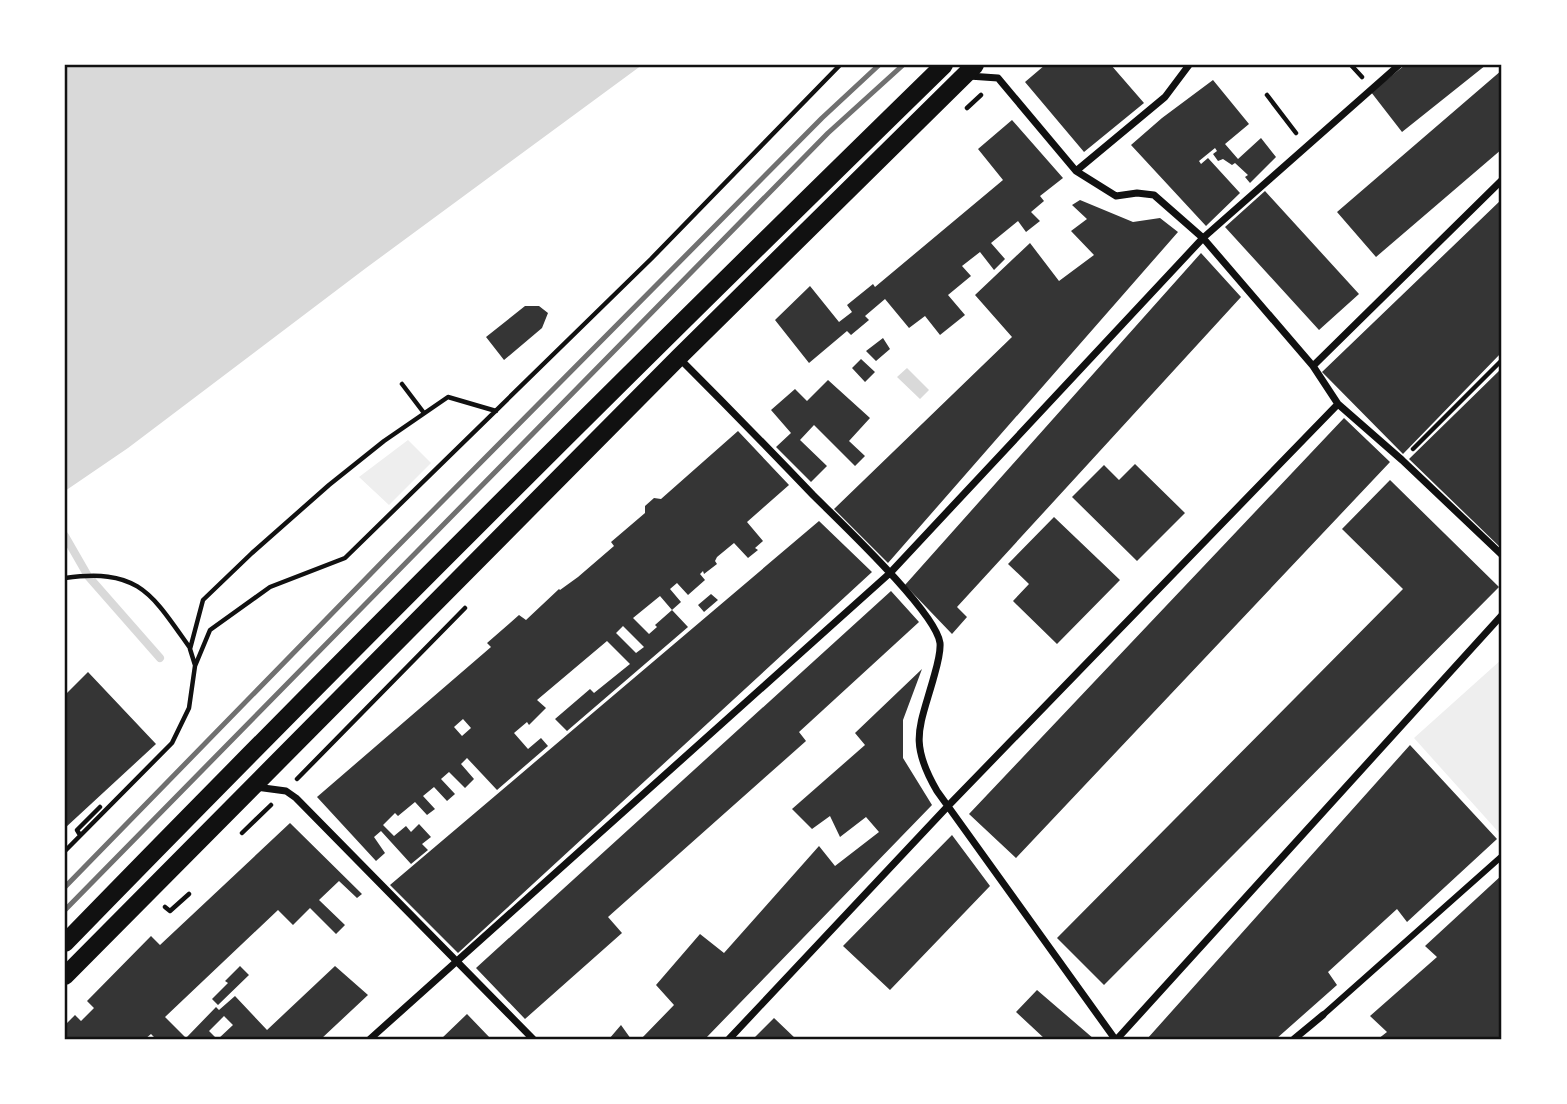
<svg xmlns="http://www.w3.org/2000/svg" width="1567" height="1104" viewBox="0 0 1567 1104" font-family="Mulish,sans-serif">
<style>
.green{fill:#eee}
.water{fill:#d9d9d9}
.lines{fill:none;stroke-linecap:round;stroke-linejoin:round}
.stream{stroke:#d9d9d9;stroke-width:8}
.building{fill:#353535;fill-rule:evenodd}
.path{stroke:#111;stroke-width:4.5}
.pedestrian{stroke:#111;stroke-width:6}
.minor{stroke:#111;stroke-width:7}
.primary{stroke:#111;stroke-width:18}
.rail{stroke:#707070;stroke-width:5}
.neatline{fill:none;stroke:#111;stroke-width:2.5}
</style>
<rect width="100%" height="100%" fill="#fff"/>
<path class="green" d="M408,440L431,463L389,505L359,477Z
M1502,659V836L1414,738Z"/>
<path class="water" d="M65,65H642L366,268L128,448L65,491Z
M907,368L929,390L920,399L897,377Z"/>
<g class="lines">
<path class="stream" d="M65,536L88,576L160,658"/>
</g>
<path class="building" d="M1045,65H1111L1144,103L1084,152L1025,82Z
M1405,65H1486L1402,132L1371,92Z
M1502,70V149L1376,257L1337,212Z
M1213,80L1249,124L1225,144L1238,159L1261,138L1276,157L1250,183L1245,177L1248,175L1235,163L1232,165L1223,159L1218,161L1213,154L1217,151L1215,148L1199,161L1201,164L1208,158L1240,193L1206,226L1131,145L1162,118Z
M1012,120L1063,178L1040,196L1044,201L1031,212L1040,221L1026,232L1018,221L991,243L1005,259L994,270L980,252L962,266L971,276L948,295L965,315L940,335L925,316L909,328L885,299L865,316L869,320L851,335L847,331L809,363L775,320L810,286L839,322L852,312L847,305L873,284L875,287L1003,180L978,149Z
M1265,191L1359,294L1319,330L1225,227Z
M1502,199V352L1403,454L1322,372Z
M1080,200L1133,222L1160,218L1178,232L888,563L834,509L1012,337L975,295L1030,243L1059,281L1094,255L1071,231L1087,219L1072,205Z
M1201,253L1241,297L957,607L967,617L952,634L905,585Z
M525,306H539L548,313L542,328L504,360L486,337Z
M883,338L890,349L876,361L866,351Z
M861,359L875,372L865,382L852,368Z
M1502,368V549L1409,459Z
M828,380L870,418L849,441L865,456L855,466L814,425L800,440L827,466L811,482L776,447L791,433L771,410L795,389L807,401Z
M1344,418L1390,462L1016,858L969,814Z
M738,431L789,485L747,522L763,541L755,548L758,550L748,558L734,543L717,557L715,561L717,564L704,574L703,571L700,574L705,580L688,595L677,583L670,589L681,602L672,610L660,596L633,618L649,634L657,627L655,625L672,610L688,627L567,731L555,719L590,689L594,693L630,664L607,641L537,700L546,708L529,725L527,722L514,733L528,749L541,738L548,746L497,790L467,758L461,764L474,779L465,788L449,772L441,779L455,794L447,801L434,787L423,796L435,809L427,815L415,802L398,816L395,813L383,825L394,836L406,826L411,832L419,824L431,837L422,844L428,850L411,864L381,831L374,837L385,853L376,861L317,797L491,647L487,643L519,615L526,620L559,589L560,590L578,577L614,546L611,542L645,513V506L654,498L661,499ZM623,626L644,647L636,653L616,633ZM463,719L471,728L462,736L454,727Z
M1135,464L1185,513L1137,561L1072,497L1104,465L1119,480Z
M1390,480L1499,587L1104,985L1057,938L1403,589L1342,529Z
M1054,517L1120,580L1057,644L1013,601L1029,584L1008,564Z
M819,521L872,572L458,953L390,885Z
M891,591L919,622L799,732L806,741L608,917L622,933L525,1019L476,968Z
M711,594L718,600L704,612L698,605Z
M922,669L903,720V758L932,805L705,1039H641L674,1005L656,985L700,934L724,953L819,846L835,866L879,832L866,817L840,837L830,816L812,829L792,809L865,745L855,733Z
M88,672L156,744L65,828V695Z
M1410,745L1497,839L1407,922L1397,909L1328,972L1337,985L1276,1039H1147Z
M290,823L362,894L357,898L339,881L319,900L345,925L336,934L310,908L293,925L278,910L165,1017L186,1038L216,1007L219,1010L235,996L267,1030L335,966L368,995L321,1039H254L252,1037L250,1039H218L233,1025L224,1016L209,1031L217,1039H156L151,1034L145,1039H65V1025L75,1015L81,1021L94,1008L87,1001L151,936L160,945Z
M952,835L990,886L890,990L843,946Z
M1502,875V1038L1378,1039L1387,1032L1370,1016L1437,957L1425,946Z
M240,966L249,975L218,1005L212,999L228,983L225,981Z
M1037,990L1094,1039H1045L1016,1012Z
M467,1014L491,1039H441Z
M774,1018L796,1039H753Z
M621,1025L631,1039H609Z"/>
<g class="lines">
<path class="path" d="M1351,65L1362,77
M1267,95L1296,133
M967,108L981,95
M402,384L424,413
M1413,449L1502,360
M65,578C139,568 151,593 190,648
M195,665L190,649L203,600L252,553L329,485L384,441L448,397L496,411
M297,779L465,608
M242,833L271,805
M80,835L77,830L100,807
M65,851L172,743L189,708L195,666L210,630L270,587L345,558L651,259L840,65
M165,907L170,911L189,894"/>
<path class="pedestrian" d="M1323,1015L1502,856"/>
<path class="minor" d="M969,76L998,78L1076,171L1116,196L1137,193L1154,195L1203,238L1313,366L1338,404L1402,460L1502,555
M1076,171L1165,97L1189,65
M679,358C724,403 769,449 813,495C839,521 936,612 940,643C941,654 936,669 933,680C919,729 909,743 937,791L1115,1039
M1313,366L1502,180
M256,787L286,791L296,798L533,1039
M370,1039L890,573L1203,238L1399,65
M729,1039L948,806L1338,404
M1117,1039L1502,615
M1294,1039L1323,1015"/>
<path class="primary" d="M65,943C354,646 648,354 944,65
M65,976L679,357L975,65"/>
<path class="rail" d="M65,887L389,555L822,118L879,65
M65,910L828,133L903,65"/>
</g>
<rect width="1567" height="1104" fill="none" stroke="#ffffff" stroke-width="133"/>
<rect x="66" y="66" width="1434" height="972" class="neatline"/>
</svg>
